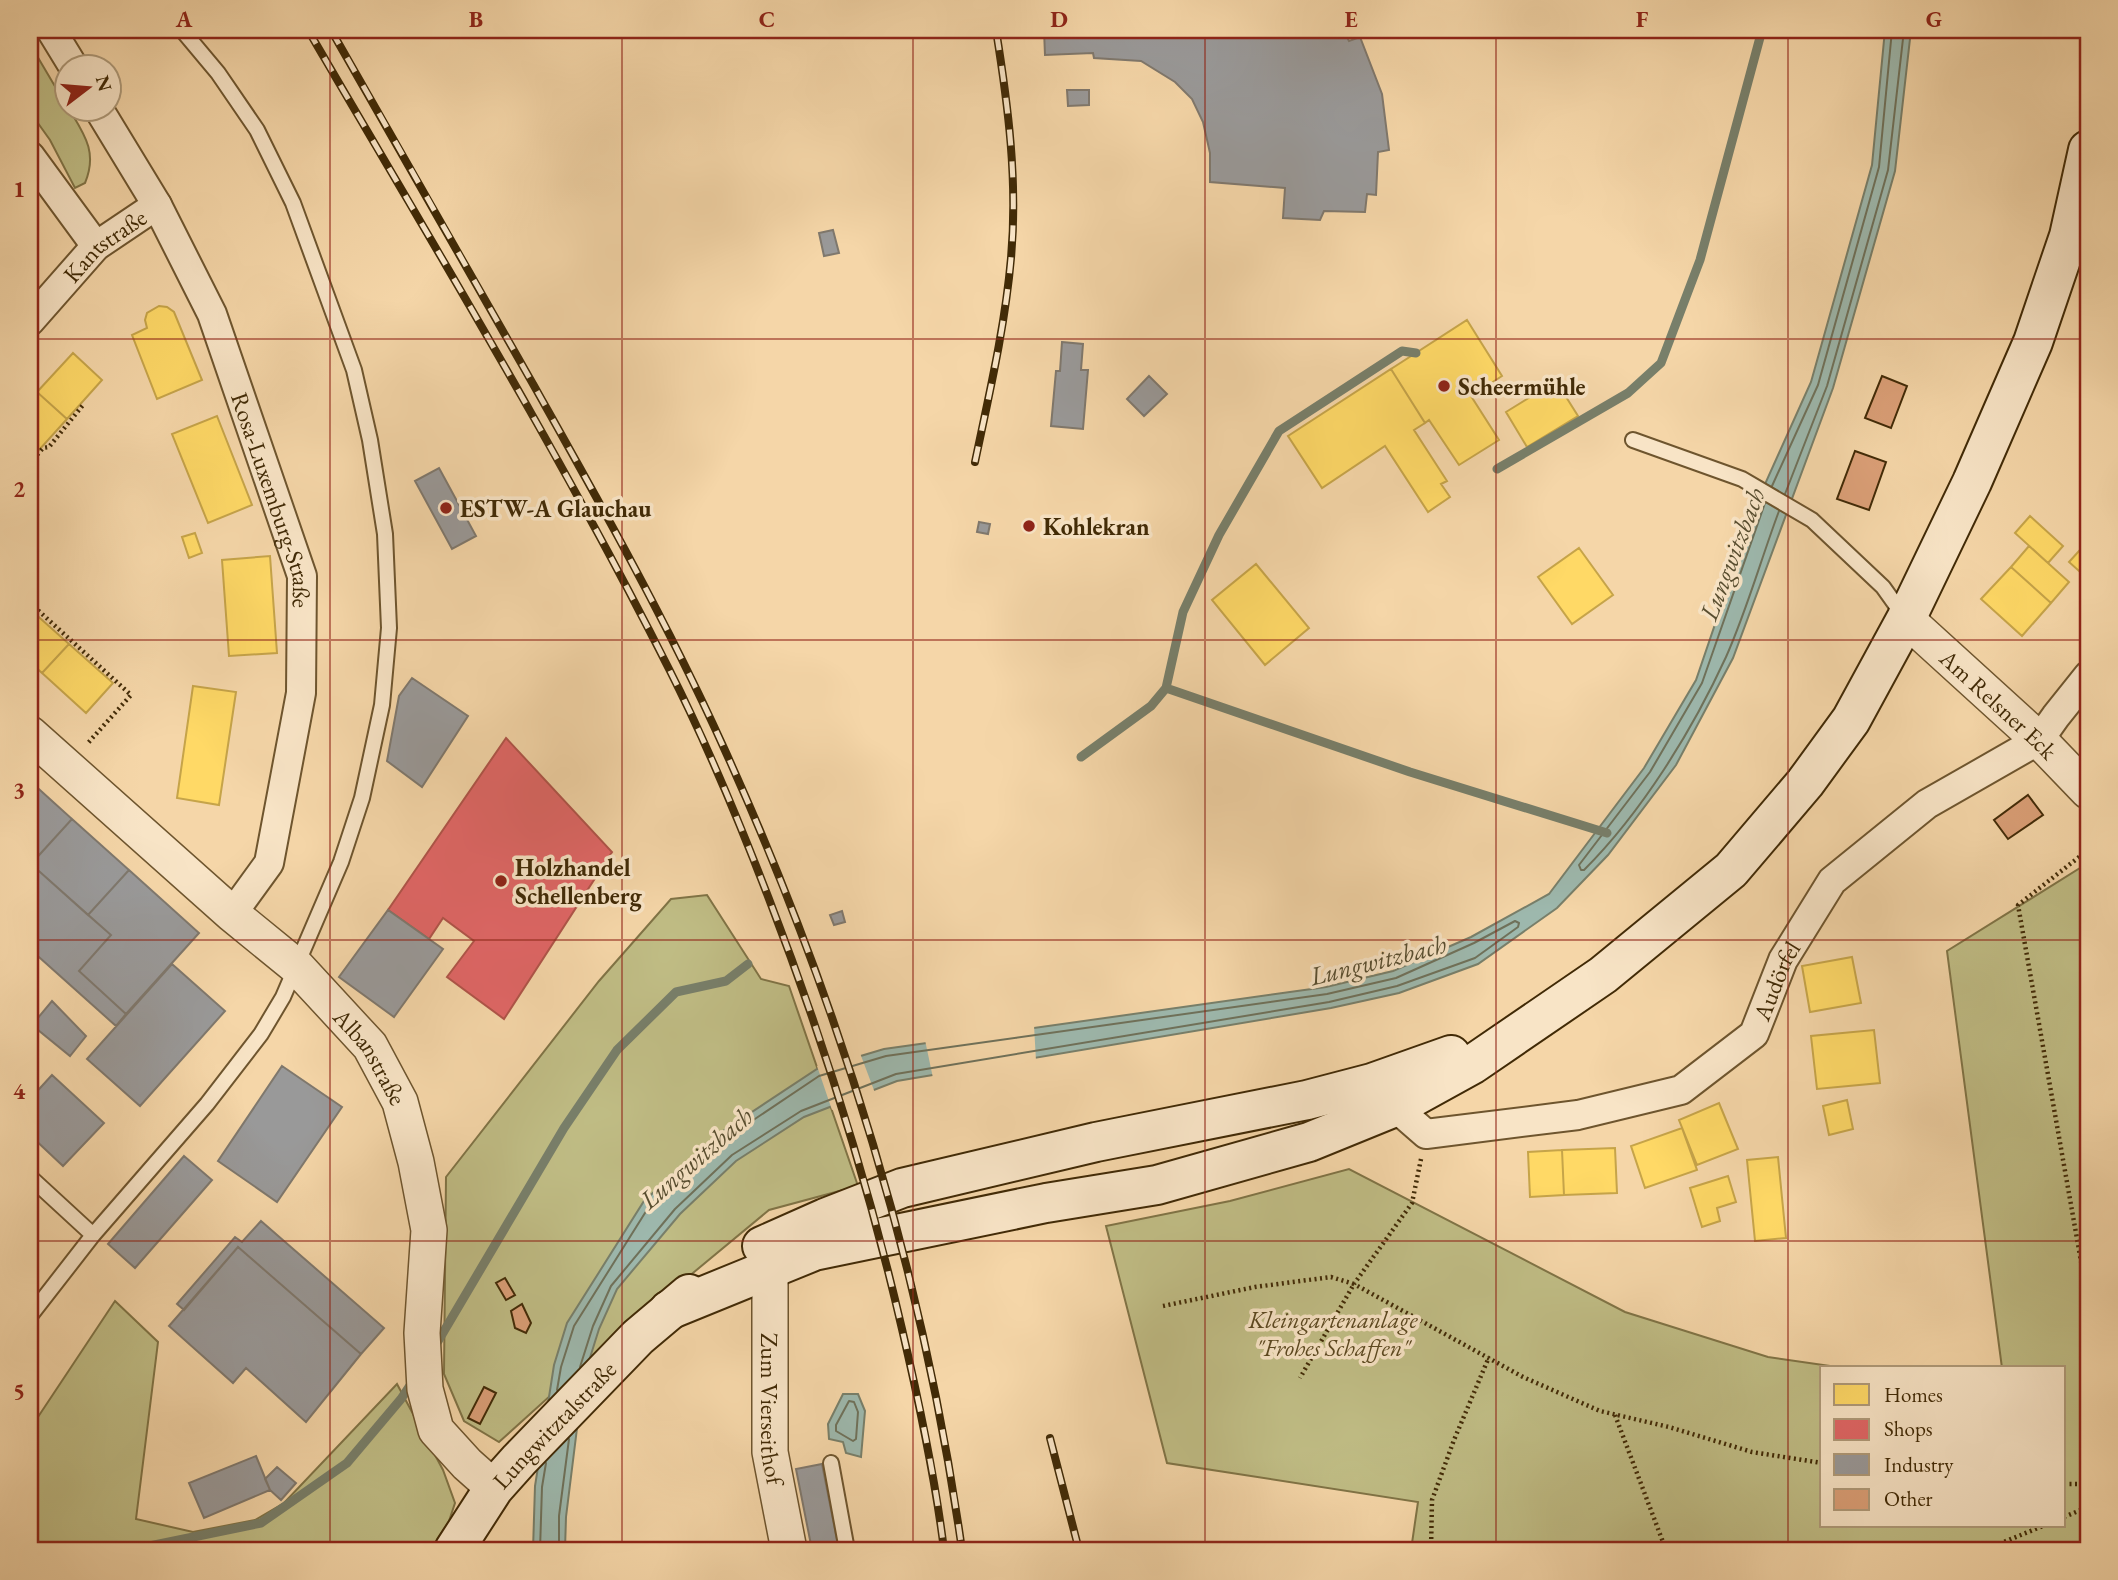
<svg xmlns="http://www.w3.org/2000/svg" width="2118" height="1580" viewBox="0 0 2118 1580" font-family="'EB Garamond',serif">
<style>
.green{fill:#c0bd85;stroke:#807446;stroke-width:2}
.water{fill:#9db8ad;stroke:#787f6a;stroke-width:2}
.pier{fill:#f5d6a8}
.homes{fill:#ffd966;stroke:#c6a449;stroke-width:2}
.shops{fill:#e06666;stroke:#b05449;stroke-width:2}
.industry{fill:#999;stroke:#7f786d;stroke-width:2}
.lines{fill:none;stroke-linecap:round;stroke-linejoin:round}
.shore{stroke:#6f715a;stroke-width:2}
.stream{stroke:#787f6a;stroke-width:9}
.building{fill:#db9f77;stroke:#412a06;stroke-width:2}
.service-casing{stroke:#6e552e;stroke-width:18}
.minor-casing{stroke:#6e552e;stroke-width:32}
.tertiary-casing{stroke:#6e552e;stroke-width:38}
.secondary-casing{stroke:#412a06;stroke-width:42}
.path{stroke:#412a06;stroke-width:4.5;stroke-dasharray:2 3.5;stroke-linecap:butt}
.service{stroke:#f8e4c6;stroke-width:14}
.minor{stroke:#f8e4c6;stroke-width:28}
.tertiary{stroke:#f8e4c6;stroke-width:35}
.secondary{stroke:#f8e4c6;stroke-width:38}
.rail-casing{stroke:#412a06;stroke-width:8}
.rail{stroke:#f8e4c6;stroke-width:5;stroke-dasharray:16;stroke-linecap:butt}
.grid{fill:none;stroke:#8f2418;stroke-width:2;stroke-opacity:0.55}
.poi-dot{fill:#8f2418;stroke:#f8e4c6;stroke-width:2.5}
.labels{text-anchor:middle;dominant-baseline:central;stroke-width:7;stroke-linejoin:round;paint-order:stroke}
.street-label{font-size:24px;fill:#412a06;stroke:#f8e4c6}
.poi-label{font-size:24px;font-weight:bold;fill:#412a06;stroke:#f8e4c6;text-anchor:start}
.park-label{font-size:24px;font-style:italic;fill:#5a471f;stroke:#f8e4c6}
.water-label{font-size:26px;font-style:italic;fill:#584e30;stroke:#f8e4c6}
.neatline{fill:none;stroke:#8f2418;stroke-width:2.5}
.grid-label{font-size:23px;text-anchor:middle;font-weight:bold;fill:#8f2418}
</style>
<rect width="100%" height="100%" fill="#f5d6a8"/>
<filter id="stains"><feTurbulence type="fractalNoise" baseFrequency=".00286" numOctaves="4"/><feColorMatrix values="0 0 0 0 .2 0 0 0 0 .09 0 0 0 0 .02 0 0 0 .5 -.17"/></filter>
<radialGradient id="worn" r=".72"><stop offset=".6" stop-color="#630" stop-opacity="0"/><stop offset="1" stop-color="#630" stop-opacity=".3"/></radialGradient>
<path class="green" d="M30,44L66,105V108L69,109C84,134 98,152 85,183L75,188L50,140L30,112Z
M2088,863V1550H1411L1418,1502L1167,1463L1106,1226L1230,1201L1349,1169L1625,1312L1768,1357L1844,1368H1822V1526H2064V1368H2002L1947,951Z
M707,895L761,979L789,986L858,1186L769,1210L612,1340L499,1442L464,1421L444,1374L446,1177L599,981L671,899Z
M115,1301L158,1342L136,1519L193,1532L255,1520L284,1503L397,1384L443,1470L455,1503L449,1521L431,1550H30V1429Z"/>
<path class="water" d="M1885,30H1911L1895,171L1833,388L1733,658L1676,765L1608,855L1557,908L1478,964L1399,993L1331,1008L897,1081L804,1117L736,1161L680,1214L617,1289L599,1329L583,1380L566,1517L565,1550H533L535,1486L554,1365L567,1323L644,1201L717,1135L817,1069L884,1049L1326,987L1393,971L1471,937L1549,894L1644,768L1696,680L1756,504L1811,382L1872,165Z
M843,1394H858L865,1411L861,1457L846,1453L843,1442L829,1439L828,1424Z"/>
<path class="pier" d="M1034,1025L1036,1061L933,1078L925,1040Z
M860,1053L875,1093L832,1110L817,1066Z"/>
<path class="homes" d="M159,306L167,307L174,312L202,380L157,399L132,335L147,328L145,320L147,313Z
M1467,320L1502,376L1471,396L1499,440L1459,465L1429,420L1425,423L1391,369Z
M73,353L102,380L67,419L37,392Z
M1391,369L1425,423L1414,430L1447,481L1441,484L1450,497L1428,512L1385,446L1322,488L1288,436Z
M1556,381L1578,416L1527,447L1506,412Z
M37,392L67,419L30,460V400Z
M217,416L252,505L208,523L172,434Z
M2030,516L2063,546L2048,563L2015,533Z
M195,533L202,553L189,558L182,537Z
M2088,541V579L2069,562Z
M2029,546L2069,582L2051,603L2011,567Z
M1579,548L1613,595L1572,624L1538,577Z
M270,556L277,653L229,656L222,560Z
M1256,564L1309,628L1265,665L1212,600Z
M2011,567L2051,603L2022,636L1981,599Z
M32,611L69,644L42,673L30,662V613Z
M69,644L113,683L86,713L42,673Z
M193,686L236,692L219,805L177,798Z
M1852,957L1861,1003L1810,1012L1802,966Z
M1874,1030L1880,1083L1817,1089L1811,1036Z
M1847,1100L1853,1129L1829,1135L1823,1106Z
M1719,1103L1738,1149L1697,1165L1679,1120Z
M1682,1128L1697,1170L1645,1188L1631,1146Z
M1615,1148L1617,1193L1564,1195L1562,1150Z
M1562,1150L1564,1195L1530,1197L1528,1152Z
M1778,1157L1786,1238L1755,1241L1747,1160Z
M1728,1176L1736,1202L1717,1208L1720,1221L1702,1227L1690,1188Z"/>
<path class="shops" d="M506,738L612,852L504,1019L447,977L474,941L443,918L429,939L388,910Z"/>
<path class="industry" d="M1044,30H1343L1349,41L1360,37L1382,94L1389,150L1378,152L1376,195L1367,194L1365,212L1324,211L1320,220L1283,218L1285,188L1210,182V153L1203,122L1192,99L1175,82L1141,61L1094,58L1093,53L1045,55Z
M1067,90H1089V105L1068,106Z
M833,230L839,253L824,256L819,233Z
M1062,342L1083,344L1081,370H1088L1083,429L1051,426L1056,371H1060Z
M1149,376L1167,394L1144,416L1127,399Z
M439,468L476,536L452,549L415,481Z
M979,522L990,524L988,534L977,532Z
M412,678L468,716L422,787L387,761L399,696Z
M30,781L72,819L30,865Z
M72,819L129,870L88,915L31,864Z
M31,864L111,935L79,971L126,1014L116,1026L30,949Z
M129,870L199,933L126,1014L79,971L111,935L88,915Z
M388,910L443,949L394,1017L339,977Z
M842,911L845,922L834,925L830,915Z
M172,964L225,1011L140,1106L87,1059Z
M52,1001L86,1036L70,1056L32,1025Z
M282,1066L342,1107L277,1202L218,1161Z
M52,1075L104,1123L63,1166L30,1135V1099Z
M184,1156L212,1180L135,1268L108,1244Z
M261,1221L384,1328L361,1354L238,1247L184,1310L177,1304L235,1237L242,1242Z
M238,1247L361,1354L306,1422L246,1368L233,1383L169,1326Z
M256,1456L270,1490L204,1518L189,1483Z
M822,1464L839,1550H812L796,1469Z
M277,1467L296,1483L281,1500L270,1490L265,1479Z"/>
<g class="lines">
<path class="shore" d="M1772,486L1818,385L1879,167L1892,30
M1785,494L1827,386L1888,170L1904,30
M1765,503L1702,683L1650,772L1579,865L1581,870H1584C1642,812 1692,731 1726,657C1747,610 1761,559 1779,511
M557,1390L561,1367L574,1326L650,1205L722,1141L819,1076L886,1056L1327,994L1396,978L1474,943L1515,921L1519,923L1518,927L1475,958L1397,986L1329,1002L896,1074L801,1111L732,1155L675,1209L611,1286L593,1326L580,1367
M849,1401L854,1402L858,1412L856,1439L853,1441L836,1431V1425Z
M540,1550L542,1487L546,1463
M559,1550V1516L569,1439"/>
<path class="stream" d="M1497,469L1628,393L1661,363L1700,260L1762,30
M1166,688L1410,772L1607,833
M1081,757L1151,706L1166,688L1183,612L1219,535L1279,431L1402,351L1416,353
M434,1348L564,1128L617,1050L676,992L726,981L748,964
M130,1550L261,1523L347,1463L401,1399L413,1381"/>
</g>
<path class="building" d="M1882,376L1907,386L1891,428L1865,418Z
M1855,451L1886,462L1869,510L1837,499Z
M2028,795L2043,815L2008,839L1994,820Z
M505,1278L515,1295L506,1300L496,1283Z
M522,1304L531,1323L526,1333L515,1328L511,1311Z
M484,1387L496,1393L480,1424L468,1418Z"/>
<g class="lines">
<defs>
<path id="service" d="M1633,440L1742,479L1812,520L1883,587L1903,615
M30,1177L93,1235
M30,1316L93,1235L207,1104L261,1034L283,997L341,862L362,798L382,705L389,628L385,534L370,440L354,370L293,203L257,130L218,73L182,30
M831,1463L847,1550"/>
<g id="minor">
<path d="M51,30L73,66"/>
<path id="s1" d="M98,108L157,205L212,314L302,576L301,693L269,863L232,914"/>
<path d="M30,156L96,246"/>
<path id="s2" d="M30,321L96,246L157,205"/>
<path id="s3" d="M1395,1107L1426,1134L1578,1115L1681,1090L1754,1034L1783,960L1832,881L1927,804L2039,740L2056,716L2088,676"/>
</g>
<g id="tertiary">
<path id="s4" d="M1906,619L2039,740L2088,791"/>
<path id="s5" d="M30,734L232,914L297,967L370,1046L400,1102L416,1162L429,1230L422,1333L425,1389L436,1430L467,1464L494,1488"/>
<path id="s6" d="M763,1246L770,1268V1452L789,1550"/>
</g>
<g id="secondary">
<path d="M762,1246L825,1218L902,1188L1096,1142L1307,1100L1372,1083L1451,1055"/>
<path d="M669,1310L814,1251L1046,1203L1157,1185L1309,1142L1395,1107L1473,1064L1603,975L1731,870L1805,783L1851,720L1906,619L1972,482L2033,342L2069,236L2088,150"/>
<path id="s7" d="M454,1550L494,1488L519,1460L638,1337L689,1294"/>
</g>
</defs>
<use href="#service" class="service-casing"/>
<use href="#minor" class="minor-casing"/>
<use href="#tertiary" class="tertiary-casing"/>
<use href="#secondary" class="secondary-casing"/>
<path class="path" d="M30,463L43,448L49,447L83,405
M30,603L131,695L88,743
M2088,850L2018,905L2088,1301
M1421,1159L1412,1203L1354,1284L1523,1377L1600,1411L1669,1427L1752,1452L1822,1463
M1163,1306L1255,1287L1331,1277L1354,1284L1300,1378
M1615,1415L1666,1550
M2064,1484H2088
M2064,1517L2088,1507
M1431,1550L1432,1500L1454,1440L1489,1357
M1984,1550L2043,1526"/>
<use href="#service" class="service"/>
<use href="#minor" class="minor"/>
<use href="#tertiary" class="tertiary"/>
<use href="#secondary" class="secondary"/>
<defs>
<path id="rail" d="M308,30C431,241 559,451 669,669C707,744 739,821 769,899C823,1039 868,1182 902,1329C919,1402 935,1476 944,1550
M331,30C399,148 466,266 533,384C600,503 667,622 723,746C839,1001 923,1272 962,1550
M975,462C989,395 1005,327 1011,258C1018,181 1008,105 996,30
M1050,1438L1079,1550"/>
</defs>
<use href="#rail" class="rail-casing"/>
<use href="#rail" class="rail"/>
</g>
<path class="grid" d="M330,30V1550M622,30V1550M913,30V1550M1205,30V1550M1496,30V1550M1788,30V1550M30,339H2088M30,640H2088M30,940H2088M30,1241H2088"/>
<g class="poi-dot">
<circle cx="1444" cy="386" r="7"/>
<circle cx="446" cy="508" r="7"/>
<circle cx="1029" cy="526" r="7"/>
<circle cx="501" cy="881" r="7"/>
</g>
<g class="labels">
<g class="street-label">
<text stroke="none"><textPath href="#s2" startOffset="107">Kantstraße</textPath></text>
<text stroke="none"><textPath href="#s1" startOffset="432">Rosa-Luxemburg-Straße</textPath></text>
<text stroke="none"><textPath href="#s4" startOffset="126">Am Relsner Eck</textPath></text>
<text stroke="none"><textPath href="#s3" startOffset="450">Audörfel</textPath></text>
<text stroke="none"><textPath href="#s5" startOffset="471">Albanstraße</textPath></text>
<text stroke="none"><textPath href="#s6" startOffset="164">Zum Vierseithof</textPath></text>
<text stroke="none"><textPath href="#s7" startOffset="161">Lungwitztalstraße</textPath></text>
</g>
<g class="poi-label">
<text x="1458" y="386">Scheermühle</text>
<text x="460" y="508">ESTW-A Glauchau</text>
<text x="1043" y="526">Kohlekran</text>
<text x="515" y="867">Holzhandel<tspan x="515" dy="28">Schellenberg</tspan></text>
</g>
<g class="park-label">
<text x="1333" y="1319">Kleingartenanlage<tspan x="1333" dy="28">"Frohes Schaffen"</tspan></text>
</g>
<g class="water-label">
<text transform="translate(1732 554) rotate(-69)">Lungwitzbach</text>
<text transform="translate(1378 960) rotate(-14)">Lungwitzbach</text>
<text transform="translate(696 1158) rotate(-41)">Lungwitzbach</text>
</g>
</g>
<rect width="2118" height="1580" fill="none" stroke="#f5d6a8" stroke-width="77"/>
<rect x="1820" y="1366" width="245" height="161" fill="#f8e4c6" stroke="#af9a79" stroke-width="2"/>
<rect x="1834" y="1384" width="35" height="21" fill="#ffd966" stroke="#af9a79" stroke-width="2"/>
<text x="1884" y="1402" font-size="21" fill="#412a06">Homes</text>
<rect x="1834" y="1419" width="35" height="21" fill="#e06666" stroke="#af9a79" stroke-width="2"/>
<text x="1884" y="1436" font-size="21" fill="#412a06">Shops</text>
<rect x="1834" y="1454" width="35" height="21" fill="#999999" stroke="#af9a79" stroke-width="2"/>
<text x="1884" y="1472" font-size="21" fill="#412a06">Industry</text>
<rect x="1834" y="1489" width="35" height="21" fill="#db9f77" stroke="#af9a79" stroke-width="2"/>
<text x="1884" y="1506" font-size="21" fill="#412a06">Other</text>
<g transform="translate(88 88) rotate(74)"><circle r="33" fill="#f8e4c6" stroke="#af9a79" stroke-width="2"/>
<path d="M0-5L12 26L0 18L-12 26Z" fill="#8f2418"/>
<text y="-10" font-size="19" font-weight="bold" text-anchor="middle" fill="#412a06">N</text>
</g>
<rect x="38" y="38" width="2042" height="1504" class="neatline"/>
<g class="grid-label">
<text x="184" y="27">A</text>
<text x="476" y="27">B</text>
<text x="767" y="27">C</text>
<text x="1059" y="27">D</text>
<text x="1351" y="27">E</text>
<text x="1642" y="27">F</text>
<text x="1934" y="27">G</text>
<text x="19" y="197">1</text>
<text x="19" y="497">2</text>
<text x="19" y="798">3</text>
<text x="19" y="1099">4</text>
<text x="19" y="1399">5</text>
</g>
<rect width="100%" height="100%" filter="url(#stains)"/>
<rect width="100%" height="100%" fill="url(#worn)"/>
</svg>
